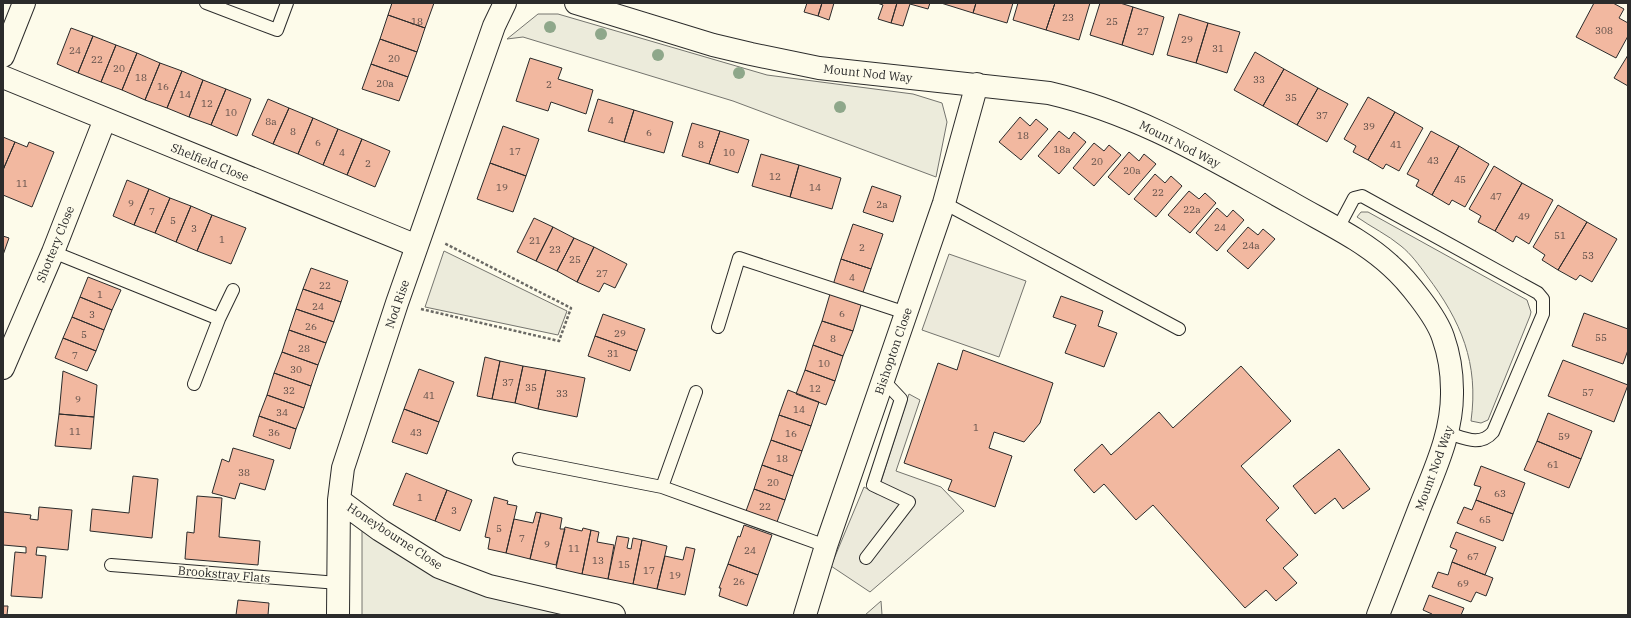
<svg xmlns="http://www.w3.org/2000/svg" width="1631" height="618" viewBox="0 0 1631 618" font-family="'IBM Plex Serif',serif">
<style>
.green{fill:#ecebdb;stroke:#74746e}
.parking{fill:#eceadb;stroke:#74746e}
.building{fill:#f2b8a0;stroke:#2b2b2b}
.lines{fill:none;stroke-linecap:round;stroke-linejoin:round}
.service-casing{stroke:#2b2b2b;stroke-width:14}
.minor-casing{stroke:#2b2b2b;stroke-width:24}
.path{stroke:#6a6964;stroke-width:2.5;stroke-dasharray:3 2;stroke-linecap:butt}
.service{stroke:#fdfbea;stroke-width:12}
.minor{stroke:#fdfbea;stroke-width:22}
.tree{fill:#8ea78a}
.labels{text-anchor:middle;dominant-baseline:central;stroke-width:3;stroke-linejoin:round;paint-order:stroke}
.number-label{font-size:10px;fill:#5d4e48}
.street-label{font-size:12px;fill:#2b2b2b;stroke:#fdfbea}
</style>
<rect width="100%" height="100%" fill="#fdfbea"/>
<path class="green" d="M538,14H558L767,75L913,94L942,103L947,122L936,177L733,101L523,37L507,39Z
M1361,212H1368L1527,300L1531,312L1530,316L1488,420L1481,423L1471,421C1479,363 1461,321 1427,276C1419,265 1411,254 1401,246C1388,235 1371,227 1357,217Z
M444,251L567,311L558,335L425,307Z
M362,530L575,615H362Z
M881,601L882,615H865Z"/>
<path class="parking" d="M949,254L1026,281L999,357L922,330Z
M909,394L920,400L896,471L941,487L964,511L870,592L831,566L864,487L877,494Z"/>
<path class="building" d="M392,3H434L425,28L388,15Z
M807,3H822L818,16L804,12Z
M822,3H834L829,20L818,16Z
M877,3H897L891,23L878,19L883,5Z
M897,3H930L928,9L910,4L903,26L891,23Z
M941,3H976L973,13Z
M976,3H1013L1007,23L973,13Z
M1018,3H1055L1046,30L1013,20Z
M1055,3H1090L1079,40L1046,30Z
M1100,3H1120L1133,7L1122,45L1090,35Z
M1594,3H1613L1624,9L1619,18L1628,23V36L1616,58L1576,37Z
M1133,7L1164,17L1153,55L1122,45Z
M1179,14L1208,23L1196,63L1167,55Z
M388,15L425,28L417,52L380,39Z
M1208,23L1240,32L1227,73L1196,63Z
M71,28L93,36L78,73L57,64Z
M93,36L116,45L101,82L78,73Z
M380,39L417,52L408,77L371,64Z
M116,45L137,53L122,90L101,82Z
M1255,52L1284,69L1263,106L1234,90Z
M137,53L160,63L145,100L122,90Z
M1628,55V86L1614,78Z
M530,58L562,68L558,79L593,90L586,114L551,102L548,111L516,101Z
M160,63L182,71L167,108L145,100Z
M371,64L408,77L399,101L362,89Z
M1284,69L1318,88L1297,125L1263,106Z
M182,71L203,80L189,117L167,108Z
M203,80L226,89L211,125L189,117Z
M1318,88L1348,104L1327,142L1297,125Z
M226,89L251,99L237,136L211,125Z
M1368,97L1395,112L1368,160L1353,152L1356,146L1344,139Z
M268,99L289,108L273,144L252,135Z
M598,99L634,110L624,142L588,131Z
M289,108L313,118L298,154L273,144Z
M634,110L673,122L664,153L624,142Z
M1395,112L1423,128L1399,171L1386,164L1383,169L1368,160Z
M1020,117L1030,126L1036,119L1048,129L1021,160L999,142Z
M313,118L338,129L323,165L298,154Z
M692,123L720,131L709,164L682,156Z
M503,126L539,139L526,176L490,163Z
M338,129L362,139L347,175L323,165Z
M720,131L749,140L738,173L709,164Z
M1059,131L1069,139L1074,132L1086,142L1059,174L1038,156Z
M1431,131L1459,146L1432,195L1416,186L1419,180L1407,174Z
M3,137L15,142L3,170Z
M362,139L390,151L375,187L347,175Z
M15,142L27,147L29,142L54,152L32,207L3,195V170Z
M1094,143L1104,151L1109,145L1121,155L1094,186L1073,168Z
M1459,146L1489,164L1465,207L1452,200L1449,205L1432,195Z
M1129,152L1139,161L1144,154L1156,164L1129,195L1108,177Z
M761,154L799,165L790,197L752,186Z
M490,163L526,176L513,212L477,199Z
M799,165L841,178L832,209L790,197Z
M1494,166L1522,183L1495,231L1478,222L1481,216L1469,209Z
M1155,174L1165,183L1171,176L1182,186L1156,217L1134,199Z
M127,180L149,189L134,225L113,216Z
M1522,183L1553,200L1529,244L1516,236L1513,242L1495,231Z
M872,186L901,196L893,222L863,212Z
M149,189L170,198L155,233L134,225Z
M1189,191L1199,199L1205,193L1216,203L1190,233L1168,215Z
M170,198L191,206L176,242L155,233Z
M1558,205L1587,222L1558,270L1542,260L1545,255L1533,247Z
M191,206L212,215L197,251L176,242Z
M1217,208L1227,217L1233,210L1244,220L1217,251L1196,233Z
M212,215L246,228L231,264L197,251Z
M534,218L553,227L536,261L517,252Z
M1587,222L1617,239L1592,282L1580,275L1576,280L1558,270Z
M853,224L883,234L871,269L841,259Z
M553,227L574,238L557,271L536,261Z
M1248,227L1258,235L1263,229L1275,239L1248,269L1227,251Z
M3,236L9,238L3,255Z
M574,238L594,247L577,282L557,271Z
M594,247L627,264L615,288L604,283L599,292L577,282Z
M841,259L871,269L862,295L833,285Z
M311,268L348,281L341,302L303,289Z
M88,277L121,290L112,310L80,297Z
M303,289L341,302L334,322L296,309Z
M830,294L861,305L853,331L822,321Z
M1061,296L1103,311L1098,326L1117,333L1104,367L1065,353L1076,325L1053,317Z
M80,297L112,310L104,330L72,317Z
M296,309L334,322L326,343L289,330Z
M1584,313L1628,329V350L1623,364L1572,346Z
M603,314L645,329L637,351L595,336Z
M72,317L104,330L96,351L63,338Z
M822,321L853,331L843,356L813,345Z
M289,330L326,343L318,365L282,352Z
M595,336L637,351L630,371L588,356Z
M63,338L96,351L87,371L55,358Z
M813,345L843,356L835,381L805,370Z
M963,350L1053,383L1040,423L1024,442L994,432L989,448L1012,456L995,507L948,490L952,480L904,463L938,363L957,370Z
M282,352L318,365L311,386L274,373Z
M485,357L500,361L492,399L477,396Z
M1563,360L1628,385L1614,422L1548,396Z
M500,361L523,366L515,403L492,399Z
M523,366L546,370L538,409L515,403Z
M1241,366L1291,421L1241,466L1279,508L1266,520L1298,555L1283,568L1297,583L1276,601L1266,590L1245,608L1153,505L1136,520L1104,484L1094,493L1074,470L1102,444L1111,455L1159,412L1173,428Z
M419,369L454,382L439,422L404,409Z
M546,370L585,378L577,417L538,409Z
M805,370L835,381L826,405L796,394Z
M63,371L97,385L94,417L59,414Z
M274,373L311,386L304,408L267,395Z
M788,390L819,402L811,426L779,415Z
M267,395L304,408L296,429L259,416Z
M404,409L439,422L427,454L392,442Z
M1548,413L1592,431L1581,459L1537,441Z
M59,414L94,417L91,449L55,446Z
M779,415L811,426L802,451L771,440Z
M259,416L296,429L290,449L253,436Z
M771,440L802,451L793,476L762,465Z
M1537,441L1581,459L1569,488L1524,470Z
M233,448L274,460L265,490L240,483L235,499L212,493L222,459L229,462Z
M1339,449L1370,489L1343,509L1335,498L1315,514L1293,486Z
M762,465L793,476L785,500L754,489Z
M1481,466L1525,483L1513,514L1476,500L1481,487L1474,485Z
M406,473L447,490L435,521L393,505Z
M133,476L158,479L152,538L90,531L92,509L129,513Z
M754,489L785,500L777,522L746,511Z
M447,490L472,500L460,531L435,521Z
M197,496L222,498L219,537L260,541L258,565L185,559L187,532L194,533Z
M494,497L508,501L507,504L517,506L506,553L488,549L490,538L485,537Z
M1476,500L1513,514L1503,541L1457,523L1464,507L1472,510Z
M39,507L72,510L68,550L37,547L36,555L46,556L42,598L11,596L15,552L26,553V547L3,545V512L31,515L30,519L38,520Z
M536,512L541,513L530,559L506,553L514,519L533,523Z
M541,513L562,518L560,529H565L556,565L530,559Z
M744,525L772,535L758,575L728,564L738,536L740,537Z
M565,527L582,531L583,528L591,530L582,574L556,568Z
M591,530L599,532L597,542L614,545L608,579L582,574Z
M1456,532L1496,547L1485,575L1452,562L1457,550L1450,547Z
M617,536L629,538L627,548L631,549L633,538L642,540L633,584L608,579Z
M642,540L667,546L657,589L633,584Z
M686,547L695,549L685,595L657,589L665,556L683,560Z
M1452,562L1493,578L1486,596L1476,592L1471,602L1432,587L1438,572L1448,575Z
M728,564L758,575L747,606L719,596L721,588H719Z
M1429,595L1464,608L1461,615H1431L1432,614L1423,610Z
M238,600L269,603L268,615H236Z
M3,606H8L7,615H3Z"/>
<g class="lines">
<defs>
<path id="service" d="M206,3L277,30L287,3
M944,203L1179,329
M1337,230L1354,198L1362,196L1538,293L1543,299V314L1493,432C1480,447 1464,438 1448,433
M53,252L219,319
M718,327L739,258L906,313
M194,384L219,319L233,290
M519,459L662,487L826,546
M662,487L696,392
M866,558L909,502L873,485L901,399L883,380
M111,565L338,583"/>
<path id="minor" d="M576,3L713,45L751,54L819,68L1049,93C1139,114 1210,158 1290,202C1324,222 1362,239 1391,266C1407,280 1436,316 1443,337C1449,354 1452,372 1452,390C1453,432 1435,469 1420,507C1406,543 1392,579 1378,615
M3,56L24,3
M3,77L417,246
M3,368L53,252L105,119
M339,500L380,530L439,567L489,586L614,615
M338,615L339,500L343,468L397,303L494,26L505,3
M805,615L826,546L944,203L977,84"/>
</defs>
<use href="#service" class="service-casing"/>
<use href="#minor" class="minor-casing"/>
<path class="path" d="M421,309L559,341L571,308L444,243"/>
<use href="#service" class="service"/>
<use href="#minor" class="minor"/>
</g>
<g class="tree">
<circle cx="550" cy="27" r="6"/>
<circle cx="601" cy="34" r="6"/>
<circle cx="658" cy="55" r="6"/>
<circle cx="739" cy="73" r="6"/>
<circle cx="840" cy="107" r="6"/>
</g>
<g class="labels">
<g class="number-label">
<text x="1068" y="17">23</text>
<text x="417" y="21">18</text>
<text x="1112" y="21">25</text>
<text x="1604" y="30">308</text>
<text x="1143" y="31">27</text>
<text x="1187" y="39">29</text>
<text x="1218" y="48">31</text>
<text x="75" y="50">24</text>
<text x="394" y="58">20</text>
<text x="97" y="59">22</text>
<text x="119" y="68">20</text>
<text x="141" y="77">18</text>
<text x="1259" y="79">33</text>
<text x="385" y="83">20a</text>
<text x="549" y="84">2</text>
<text x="163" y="86">16</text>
<text x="185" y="94">14</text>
<text x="1291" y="97">35</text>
<text x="207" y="103">12</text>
<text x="231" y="112">10</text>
<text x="1322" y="115">37</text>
<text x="611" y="120">4</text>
<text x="271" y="121">8a</text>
<text x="1369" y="126">39</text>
<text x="293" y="131">8</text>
<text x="649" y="132">6</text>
<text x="1023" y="135">18</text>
<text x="318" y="142">6</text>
<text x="701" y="144">8</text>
<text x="1396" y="144">41</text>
<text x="1062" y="149">18a</text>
<text x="515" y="151">17</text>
<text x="342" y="152">4</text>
<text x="729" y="152">10</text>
<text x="1433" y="160">43</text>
<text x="1097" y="161">20</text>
<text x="368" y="163">2</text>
<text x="1132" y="170">20a</text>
<text x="775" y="176">12</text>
<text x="1460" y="179">45</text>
<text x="22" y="183">11</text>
<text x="502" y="187">19</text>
<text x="815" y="187">14</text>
<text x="1158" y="192">22</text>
<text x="1496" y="196">47</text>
<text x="131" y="203">9</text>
<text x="882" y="204">2a</text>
<text x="1192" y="209">22a</text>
<text x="152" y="211">7</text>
<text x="1524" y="216">49</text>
<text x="173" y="220">5</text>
<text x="1220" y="227">24</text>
<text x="194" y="228">3</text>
<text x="1560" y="235">51</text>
<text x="222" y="239">1</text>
<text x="535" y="240">21</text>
<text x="1251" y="245">24a</text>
<text x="862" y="247">2</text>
<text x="555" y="249">23</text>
<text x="1588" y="255">53</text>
<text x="575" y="259">25</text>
<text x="602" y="273">27</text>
<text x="852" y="277">4</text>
<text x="325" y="285">22</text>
<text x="100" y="294">1</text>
<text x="318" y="306">24</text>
<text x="842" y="313">6</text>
<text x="92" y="314">3</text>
<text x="311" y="326">26</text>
<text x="620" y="333">29</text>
<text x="84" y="334">5</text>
<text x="1601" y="337">55</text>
<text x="833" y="338">8</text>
<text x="304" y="348">28</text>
<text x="613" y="353">31</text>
<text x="75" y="355">7</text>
<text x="824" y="363">10</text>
<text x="296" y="369">30</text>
<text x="508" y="382">37</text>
<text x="531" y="387">35</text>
<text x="815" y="388">12</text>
<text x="289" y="390">32</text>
<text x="1588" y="392">57</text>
<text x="562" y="393">33</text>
<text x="429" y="395">41</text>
<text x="78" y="399">9</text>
<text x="799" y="409">14</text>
<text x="282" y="412">34</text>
<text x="976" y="427">1</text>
<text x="75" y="431">11</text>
<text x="274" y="432">36</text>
<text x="416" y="432">43</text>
<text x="791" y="433">16</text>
<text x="1564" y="436">59</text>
<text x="782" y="458">18</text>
<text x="1553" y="464">61</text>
<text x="244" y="472">38</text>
<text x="773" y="482">20</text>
<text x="1500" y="493">63</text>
<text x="420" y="497">1</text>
<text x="765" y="506">22</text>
<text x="454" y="510">3</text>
<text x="1485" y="519">65</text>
<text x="499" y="528">5</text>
<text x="522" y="538">7</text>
<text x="547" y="544">9</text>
<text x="574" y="548">11</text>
<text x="750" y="550">24</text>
<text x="1473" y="556">67</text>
<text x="598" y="560">13</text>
<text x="624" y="564">15</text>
<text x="649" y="570">17</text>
<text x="675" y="575">19</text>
<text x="739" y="581">26</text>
<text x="1463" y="583">69</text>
</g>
<g class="street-label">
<text transform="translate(868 73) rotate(6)">Mount Nod Way</text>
<text transform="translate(1180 144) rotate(27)">Mount Nod Way</text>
<text transform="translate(210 162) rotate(22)">Shelfield Close</text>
<text transform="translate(55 244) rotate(-68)">Shottery Close</text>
<text transform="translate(397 304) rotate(-71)">Nod Rise</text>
<text transform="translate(893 351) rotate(-71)">Bishopton Close</text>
<text transform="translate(1434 468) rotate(-70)">Mount Nod Way</text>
<text transform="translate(395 536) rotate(33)">Honeybourne Close</text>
<text transform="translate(224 574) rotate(5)">Brookstray Flats</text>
</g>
</g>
<rect width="1631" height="618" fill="none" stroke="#2b2b2b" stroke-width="8"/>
</svg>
